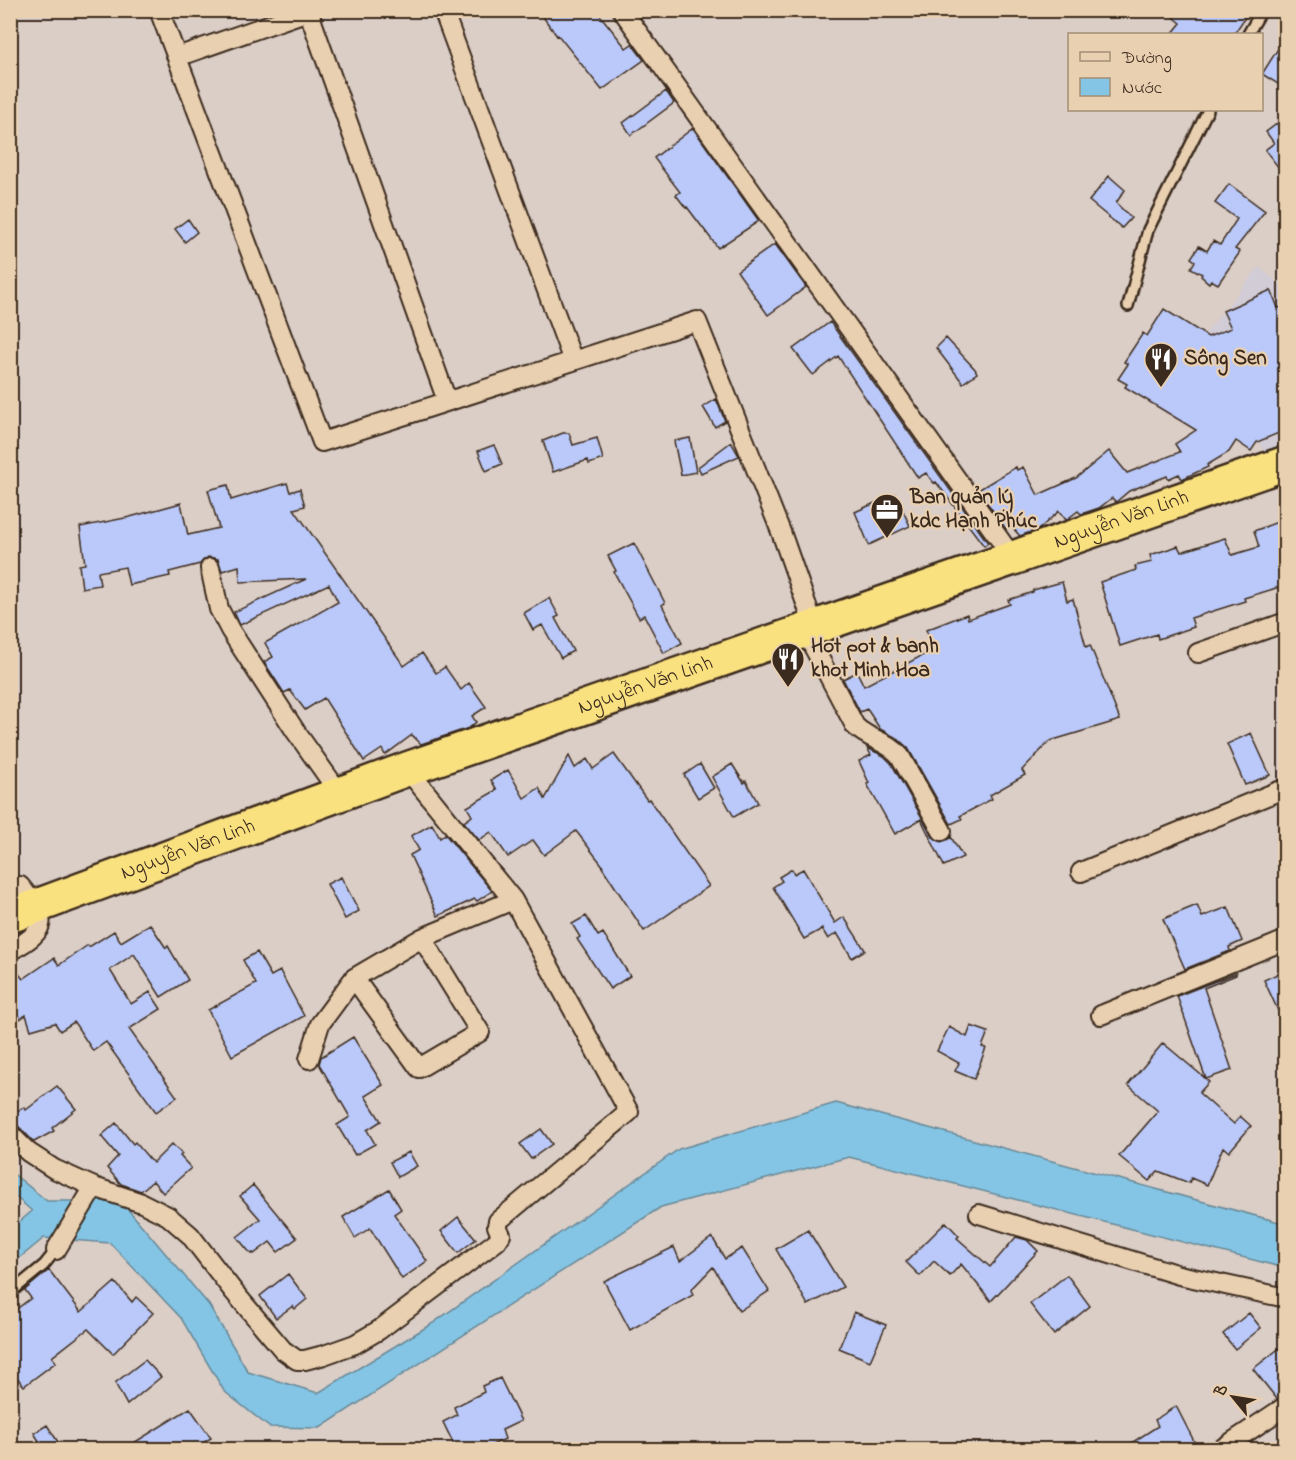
<svg xmlns="http://www.w3.org/2000/svg" width="1296" height="1460" viewBox="0 0 1296 1460" font-family="'Indie Flower',sans-serif">
<style>
.built{fill:#d1ccd6}
.water{fill:#84c5e5;stroke:#678795;stroke-width:1.5}
.building{fill:#bac9f9;stroke:#3b2a1e;stroke-width:1.5}
.lines{fill:none;stroke-linecap:round;stroke-linejoin:round}
.lane-casing{stroke:#3b2a1e;stroke-width:14}
.street-casing{stroke:#3b2a1e;stroke-width:22}
.highway-casing{stroke:#3b2a1e;stroke-width:38}
.lane{stroke:#e9d0b1;stroke-width:9}
.street{stroke:#e9d0b1;stroke-width:18}
.highway{stroke:#fae180;stroke-width:33}
.labels{text-anchor:middle;dominant-baseline:central;stroke-width:4.5;stroke-linejoin:round;paint-order:stroke}
.poi-label{font-size:21px;font-weight:bold;fill:#3b2a1e;stroke:#e9d0b1;text-anchor:start}
.street-label{font-size:21px;fill:#3b2a1e;stroke:#e9d0b1}
</style>
<rect width="100%" height="100%" fill="#dbcec7"/>
<filter id="ink" filterUnits="userSpaceOnUse"><feTurbulence type="fractalNoise" baseFrequency=".0167" numOctaves="2"/><feDisplacementMap in="SourceGraphic" scale="12" xChannelSelector="R" yChannelSelector="G"/><feConvolveMatrix kernelMatrix="1 2 1 2 8 2 1 2 1" color-interpolation-filters="sRGB"/></filter>
<g filter="url(#ink)">
<path class="built" d="M1259,267L1285,289V457L1269,464L1233,382L1195,347Z"/>
<path class="water" d="M836,1103L1286,1224L1285,1268L849,1157L661,1207L320,1428L269,1427L224,1391L181,1318L110,1243L44,1238L11,1265V1229L32,1211L11,1193V1172L47,1201H121L209,1305L248,1372L318,1393L433,1323L679,1149Z"/>
<path class="building" d="M538,10H596L626,48L632,44L644,60L602,90L558,35L557,36Z
M1165,10H1250L1234,34H1172L1181,23Z
M1286,36V89L1262,74Z
M666,91L674,103L631,135L623,123Z
M1278,123L1286,133V177L1265,150L1274,143L1266,132Z
M693,128L759,221L718,248L687,207L686,208L676,195L680,192L654,158Z
M1109,176L1125,190L1116,203L1131,218L1122,228L1089,201Z
M1229,184L1265,211L1235,249L1240,252L1218,284L1211,280L1209,283L1201,276L1202,274L1191,268L1195,261L1191,258L1199,246L1207,251L1213,241L1220,245L1237,219L1215,203Z
M188,219L197,232L185,242L175,229Z
M775,244L806,287L768,315L737,271Z
M1271,290L1278,308L1286,306V430L1257,442L1251,451L1236,441L1229,452L1207,465L1208,467L1182,479L1179,474L1168,479L1167,476L1129,491L1116,502L1112,498L1099,508L1081,514L1078,511L1066,520L1059,511L1039,529L1020,536L1011,526L1006,529L978,490L1016,467L1017,470L1023,467L1038,495L1076,478L1109,451L1127,473L1180,452L1175,444L1196,430L1125,387L1127,384L1118,379L1128,364L1124,362L1143,333L1147,336L1164,309L1208,337L1231,328L1223,311Z
M830,322L988,543L984,546L936,482L934,483L926,473L918,478L838,356L813,375L793,349Z
M946,338L975,369L977,373L963,383L936,348Z
M716,399L725,421L715,427L703,407Z
M563,433H569L573,445L597,438L603,459L589,464L588,460L553,472L543,441Z
M690,438L696,472L681,475L674,441Z
M731,442L739,456L701,473L698,467Z
M494,445L502,464L486,471L478,451Z
M287,483L290,492L300,489L305,506L294,509L404,666L422,653L436,673L445,667L461,690L469,683L486,707L472,716L476,722L469,728L421,744L412,735L385,755L382,749L364,761L324,698L305,710L290,690L284,693L264,662L273,657L265,643L338,602L329,584L240,625L234,612L306,579L240,582L239,566L222,571L218,559L208,557L200,564L169,572L170,576L129,585L125,567L98,572L100,585L82,588L79,565L85,564L80,527L130,517L181,503L188,535L219,528L208,490L228,485L231,500Z
M895,494L910,526L869,545L855,512Z
M1280,521L1281,524L1286,522V585L1244,598L1245,601L1191,618L1194,627L1158,639L1157,634L1120,646L1100,582L1136,570L1135,566L1152,562L1150,555L1178,546L1181,552L1225,538L1232,555L1259,547L1254,531Z
M634,543L665,603L662,605L682,643L664,653L644,615L639,618L614,572L616,571L608,556Z
M1062,582L1067,601L1073,599L1086,647L1090,645L1120,720L1050,741L1022,770L1025,775L990,795L992,799L960,816L962,819L951,824L908,748L897,738L880,729L867,709L860,712L843,679L857,672L864,686L935,649L926,630L967,614L968,619L1010,604L1008,600L1033,592V590Z
M549,598L559,616L555,618L573,651L561,658L542,625L533,630L524,613Z
M1251,733L1270,775L1245,785L1227,744Z
M867,748L884,756L891,763L933,837L941,842L951,837L963,857L944,866L921,819L895,834L867,784L869,783L859,761L871,755Z
M614,754L647,800L649,799L709,886L644,931L602,867L603,866L576,831L544,855L533,840L508,857L491,832L479,840L464,822L472,816L467,807L497,790L491,780L508,770L524,798L539,788L545,799L569,756L575,768L587,759L593,769Z
M700,764L714,788L698,798L684,775Z
M732,764L744,783L746,781L758,803L734,817L712,777Z
M432,824L440,838L445,834L492,891L477,901L475,899L438,916L410,855L419,850L411,836Z
M792,869L794,874L803,869L835,923L844,917L865,950L852,958L837,933L828,939L822,929L804,939L773,887L782,881L779,877Z
M341,877L359,911L345,919L327,884Z
M1197,905L1202,917L1228,907L1242,941L1229,947L1230,951L1185,969L1163,919Z
M586,916L598,936L603,933L630,976L610,989L577,939L580,937L572,924Z
M150,924L166,948L168,946L188,980L161,997L134,954L110,970L131,1004L150,992L161,1009L129,1029L177,1097L156,1112L106,1042L93,1051L74,1022L60,1031L55,1023L31,1030L26,1015L20,1019L10,1003V963L23,979L54,958L59,965L88,945L89,947L114,931L121,942Z
M257,952L271,976L280,971L304,1016L232,1056L208,1010L256,984L243,960Z
M1286,970V1028L1264,980Z
M1236,973V975L1204,988L1232,1070L1206,1079L1209,1082L1199,1093L1234,1124L1240,1116L1251,1126L1229,1152L1223,1147L1207,1185L1191,1178L1189,1183L1158,1171L1149,1181L1119,1156L1158,1111L1128,1085L1163,1043L1206,1079L1177,996Z
M971,1026L988,1032L982,1047L986,1048L974,1079L955,1071L959,1063L937,1051L949,1027L967,1037Z
M353,1037L383,1085L365,1096L381,1121L367,1130L375,1144L355,1155L337,1125L350,1117L319,1064L321,1057Z
M57,1086L76,1109L52,1128L54,1131L34,1142L18,1126L10,1123V1115L24,1107L26,1110Z
M116,1123L133,1144L135,1142L153,1163L172,1144L182,1154L180,1156L191,1168L163,1193L153,1181L141,1191L121,1184L107,1168L118,1156L101,1136Z
M541,1129L552,1144L531,1159L520,1144Z
M409,1152L417,1166L398,1177L390,1162Z
M253,1185L297,1238L278,1252L270,1242L254,1254L253,1253L251,1254L237,1237L260,1219L240,1196Z
M389,1189L401,1209L394,1214L427,1261L402,1279L370,1228L355,1238L343,1217Z
M458,1217L476,1239L458,1253L441,1231Z
M946,1222L959,1236L957,1238L990,1267L1016,1237L1027,1240L1038,1251L991,1301L961,1264L950,1276L934,1261L920,1276L906,1262Z
M808,1230L843,1287L808,1305L776,1249Z
M712,1237L725,1259L742,1248L769,1291L739,1311L713,1267L691,1290L693,1295L630,1330L604,1281L674,1247L680,1261Z
M49,1270L81,1312L115,1282L132,1302L136,1297L153,1313L113,1354L88,1329L52,1357L56,1362L24,1386L10,1369V1314L31,1298L25,1290Z
M288,1274L307,1299L295,1309L293,1306L276,1318L260,1296Z
M1067,1275L1090,1306L1054,1335L1030,1304Z
M854,1312L886,1325L870,1361L839,1348Z
M1249,1313L1261,1328L1235,1349L1223,1334Z
M1286,1343V1395L1277,1399L1253,1369Z
M145,1360L161,1377L127,1405L115,1383Z
M500,1378L521,1421L502,1430L505,1439L484,1449H456L443,1422L457,1415L454,1407L484,1392L482,1386Z
M1176,1406L1198,1449H1122L1158,1426L1155,1420Z
M190,1408L211,1438L193,1449H124Z
M47,1425L58,1442L44,1449L34,1433Z"/>
<g class="lines">
<defs>
<path id="lane" d="M1248,34L1262,10
M1128,306L1148,230L1208,110
M10,1293L44,1265L56,1250"/>
<path id="street" d="M159,10L322,442L697,321L781,532L814,626
M308,10L447,401
M443,10L573,361
M622,10L1013,558
M177,57L308,11
M210,568L219,609L230,630L296,732L340,794
M804,629L855,726C869,740 888,741 900,756L942,831
M1198,653L1286,622
M407,769L513,900L422,938L480,1032L419,1068L354,978L422,938
M1081,872L1286,788
M10,888L20,886C47,919 51,929 10,951
M1101,1015L1286,940
M309,1059L320,1024L354,978
M10,1134L28,1152L54,1169L94,1187L142,1203L168,1216L190,1235L234,1292L283,1350L297,1360H305L324,1355L355,1344L379,1330L497,1241L501,1235L497,1226L498,1221L629,1112L513,900
M979,1214L1179,1275L1286,1298
M56,1250L94,1187
M1220,1450L1286,1406"/>
<g id="highway">
<path id="s1" d="M10,916L407,769L1286,463"/>
</g>
</defs>
<use href="#lane" class="lane-casing"/>
<use href="#street" class="street-casing"/>
<use href="#highway" class="highway-casing"/>
<use href="#lane" class="lane"/>
<use href="#street" class="street"/>
<use href="#highway" class="highway"/>
</g>
</g>
<defs>
<symbol id="restaurant-pin" viewBox="-11 -11 22 30"><path d="M0 17L-7.5 6A9.5 9.5 0 1 1 7.5 6Z" fill="#3b2a1e" stroke="#e9d0b1"/><path d="M-5-6h1v4h1v-4h1v4h1v-4h1v5L-1.5 .5V6h-2V.5L-5-1ZM5-6V6H3V1.5H1.5Q1.5-4 5-6Z" fill="#fff"/></symbol>
<symbol id="office-pin" viewBox="-11 -11 22 30"><path d="M0 17L-7.5 6A9.5 9.5 0 1 1 7.5 6Z" fill="#3b2a1e" stroke="#e9d0b1"/><path d="M-6-3h4V-5.5h4V-3h4V5H-6ZM-1-4.5V-3h2v-1.5ZM-6 0V1H6V0Z" fill="#fff"/></symbol>
</defs>
<g fill-rule="evenodd">
<use href="#restaurant-pin" x="1142" y="340" width="38" height="52"/>
<use href="#office-pin" x="868" y="491" width="38" height="52"/>
<use href="#restaurant-pin" x="769" y="640" width="38" height="52"/>
</g>
<g class="labels">
<g class="poi-label">
<text x="1184" y="359">Sông Sen</text>
<text x="910" y="498">Ban quản lý<tspan x="910" dy="24">kdc Hạnh Phúc</tspan></text>
<text x="811" y="647">Hot pot &amp; banh<tspan x="811" dy="24">khot Minh Hoa</tspan></text>
</g>
<g class="street-label">
<text stroke="none"><textPath href="#s1" startOffset="1180">Nguyễn Văn Linh</textPath></text>
<text stroke="none"><textPath href="#s1" startOffset="676">Nguyễn Văn Linh</textPath></text>
<text stroke="none"><textPath href="#s1" startOffset="190">Nguyễn Văn Linh</textPath></text>
</g>
</g>
<rect width="1296" height="1460" fill="none" stroke="#e9d0b1" stroke-width="36"/>
<rect x="18" y="18" width="1260" height="1424" fill="none" stroke="#3b2a1e" stroke-width="2" filter="url(#ink)"/>
<rect x="1068" y="33" width="195" height="78" fill="#e9d0b1" stroke="#a38e76" stroke-width="1.5"/>
<rect x="1080" y="52" width="30" height="9" fill="#e9d0b1" stroke="#a38e76" stroke-width="1.5"/>
<text x="1122" y="63" font-size="18" fill="#3b2a1e">Đường</text>
<rect x="1080" y="78" width="30" height="18" fill="#84c5e5" stroke="#a38e76" stroke-width="1.5"/>
<text x="1122" y="93" font-size="18" fill="#3b2a1e">Nước</text>
<g transform="translate(1233 1397) rotate(300)" stroke="#e9d0b1" stroke-width="4.5" paint-order="stroke">
<path d="M0-4.5L10 22L0 15L-10 22Z" fill="#3b2a1e"/>
<text y="-9" font-size="16" font-weight="bold" text-anchor="middle" fill="#3b2a1e">B</text>
</g>
</svg>
